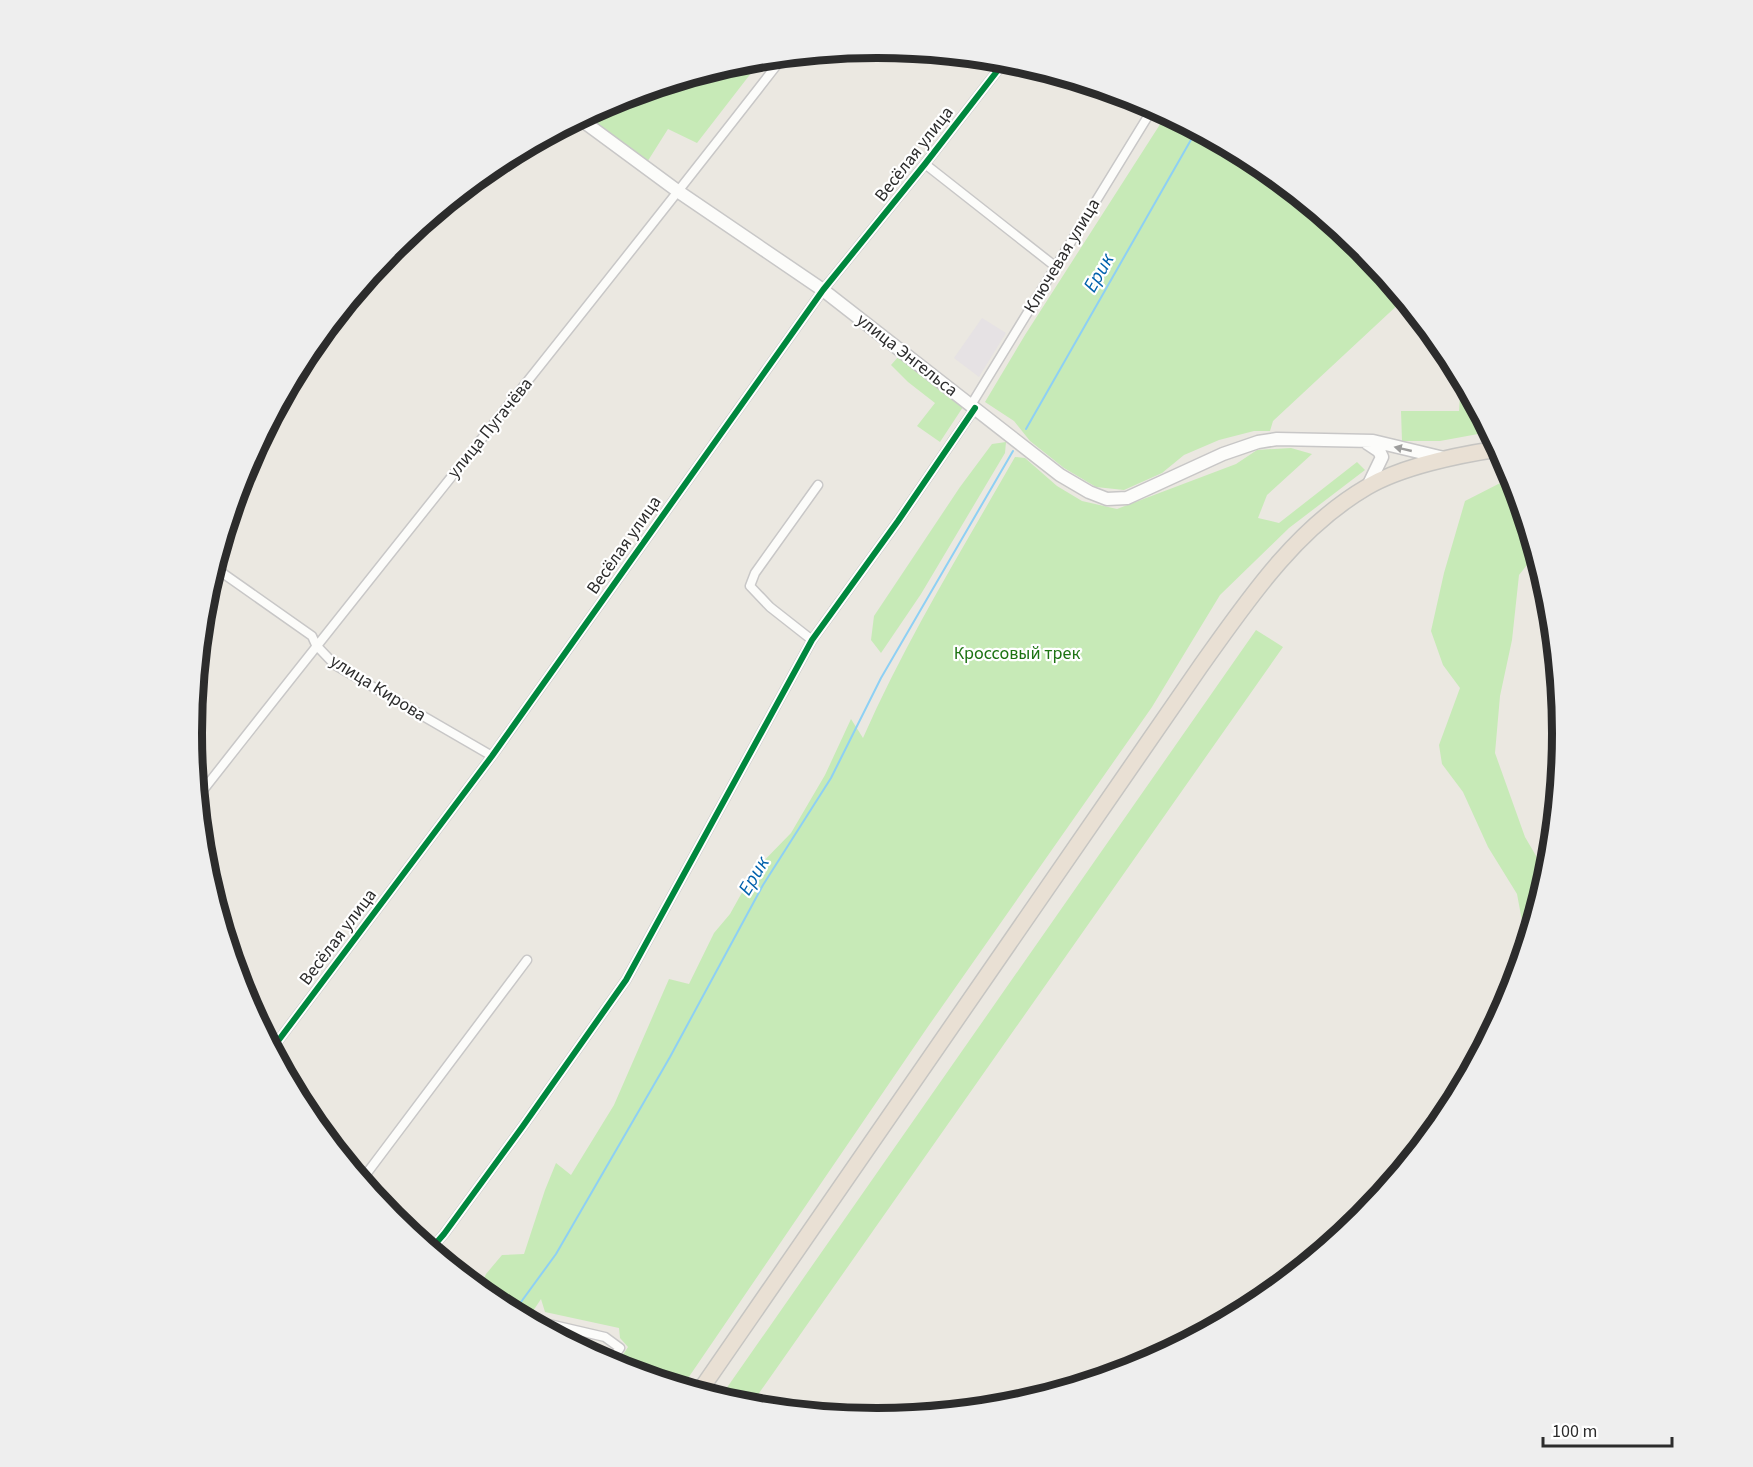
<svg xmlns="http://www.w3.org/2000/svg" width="1753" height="1467" viewBox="0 0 1753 1467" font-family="'Source Sans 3',sans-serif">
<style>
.industrial{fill:#e6e2e4}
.green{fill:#c7eab7}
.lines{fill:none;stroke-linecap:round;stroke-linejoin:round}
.stream{stroke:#8ed0f4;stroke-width:2}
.street-casing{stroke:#c8c7c7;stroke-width:11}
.secondary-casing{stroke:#c8c7c7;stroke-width:15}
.highway-casing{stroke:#c6c5c2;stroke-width:18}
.street{stroke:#fcfcfa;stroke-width:8}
.secondary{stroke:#fcfcfa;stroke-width:12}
.highway{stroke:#e9e0d4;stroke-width:15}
.cycleway-casing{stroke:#fff;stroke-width:10}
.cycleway{stroke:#00873e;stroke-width:6}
.oneway{fill:#9e9e9d}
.labels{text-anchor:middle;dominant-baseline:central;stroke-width:4.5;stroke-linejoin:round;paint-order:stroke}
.street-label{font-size:18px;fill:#2c2c2c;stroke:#fff}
.park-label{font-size:18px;fill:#1d7313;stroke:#fff}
.water-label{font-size:20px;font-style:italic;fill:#0061ac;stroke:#fff}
.rim{fill:none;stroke:#2c2c2c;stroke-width:8}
</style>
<rect width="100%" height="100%" fill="#ebe8e1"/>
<path class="industrial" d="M982,318L1006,333L979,377L954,358Z"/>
<path class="green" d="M762,59L697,143L668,129L644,167L580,119L615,100L743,61Z
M1166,115L1258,164L1361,249L1403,300L1273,421L1270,431H1254L1219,440L1184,455L1162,473L1124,490L1096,487L1064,468L1030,441L1014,421L985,402L1025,335Z
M899,356L963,407L940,442L917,426L935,403L908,382L891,365Z
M1461,380L1489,432L1440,441H1402L1401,411H1459Z
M1006,442L1005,453L921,594L881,653L871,640L874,616L960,487L992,444Z
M1291,448L1312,454L1267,495L1258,518L1279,523L1357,462L1365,470L1289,528L1220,595L1152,707L927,1028L682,1387L615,1367L628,1347L620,1338L619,1328L545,1312L541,1299L527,1320L495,1303L479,1290L486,1274L502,1255L524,1254L545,1190L556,1163L571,1175L614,1105L669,979L689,984L714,933L730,914L754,871L791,833L825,775L851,719L863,738C906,640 962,550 1015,457L1025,458L1057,486L1082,501L1117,509L1236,464L1257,450Z
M1512,477L1535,555L1519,575L1512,640L1500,696L1495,753L1525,837L1542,866L1549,868L1526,942L1517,894L1488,847L1463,792L1442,764L1439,745L1460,688L1443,665L1431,631L1444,573L1465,501Z
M1256,630L1283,647L750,1406L719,1399Z
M557,1334L589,1343L605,1353L600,1359L556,1335Z"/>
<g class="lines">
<path class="stream" d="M1026,429L1196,131
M513,1313L556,1254L670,1057L763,885L831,778L881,678L1013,451"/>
<defs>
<path id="street" d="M925,164L1056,267
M971,405L1153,108
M214,567L312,636L316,645L335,665L492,756
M812,640L770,607L750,586L755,573L818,485
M197,798C391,550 590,306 783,57
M272,1049L492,756L823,290L925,164L1005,61
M361,1181L527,960
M430,1250L444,1234L523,1126L626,980L812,640L898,521L975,408
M545,1330L549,1324L605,1337L620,1348L608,1364"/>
<path id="secondary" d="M580,119L679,192L823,290L1060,475L1089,492L1107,499L1127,498L1223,454L1258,442L1277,439L1373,441L1444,458
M1367,443L1379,451L1382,457L1368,486"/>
<path id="highway" d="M699,1392L1200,667C1247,601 1295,529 1367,487C1401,467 1458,455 1498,449"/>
</defs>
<use href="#street" class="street-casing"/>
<use href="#secondary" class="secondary-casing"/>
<use href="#highway" class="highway-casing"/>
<use href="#street" class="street"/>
<use href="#secondary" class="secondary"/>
<use href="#highway" class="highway"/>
<defs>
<path id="cycleway" d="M272,1049L492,756L823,290L925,164L1005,61
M430,1250L444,1234L523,1126L626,980L812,640L898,521L975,408"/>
</defs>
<use href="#cycleway" class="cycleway-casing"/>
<use href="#cycleway" class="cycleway"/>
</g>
<defs><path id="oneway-solid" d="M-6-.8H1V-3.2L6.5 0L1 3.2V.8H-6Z" transform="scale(1.5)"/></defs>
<use class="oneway" href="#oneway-solid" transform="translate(1403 449) rotate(-167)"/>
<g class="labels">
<g class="street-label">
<text transform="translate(914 154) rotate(-52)">Весёлая улица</text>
<text transform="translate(1062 256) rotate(-59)">Ключевая улица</text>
<text transform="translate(907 355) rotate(38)">улица Энгельса</text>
<text transform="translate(490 428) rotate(-51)">улица Пугачёва</text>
<text transform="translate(624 545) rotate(-55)">Весёлая улица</text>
<text transform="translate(378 688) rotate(32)">улица Кирова</text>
<text transform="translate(338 937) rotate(-53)">Весёлая улица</text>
</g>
<g class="park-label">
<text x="1017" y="653">Кроссовый трек</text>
</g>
<g class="water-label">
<text transform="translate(1099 273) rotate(-60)">Ерик</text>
<text transform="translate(754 876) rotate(-59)">Ерик</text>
</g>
</g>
<path d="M0 0H1753V1467H0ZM202 733a675 675 0 1 1 1350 0a675 675 0 1 1-1350 0Z" fill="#eee" fill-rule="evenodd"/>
<path class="rim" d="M202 733a675 675 0 1 1 1350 0a675 675 0 1 1-1350 0Z"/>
<path d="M1543 1437v9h129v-9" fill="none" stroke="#2c2c2c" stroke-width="3"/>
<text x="1552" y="1437" font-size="18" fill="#2c2c2c" stroke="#ffffff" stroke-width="4.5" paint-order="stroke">100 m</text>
</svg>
